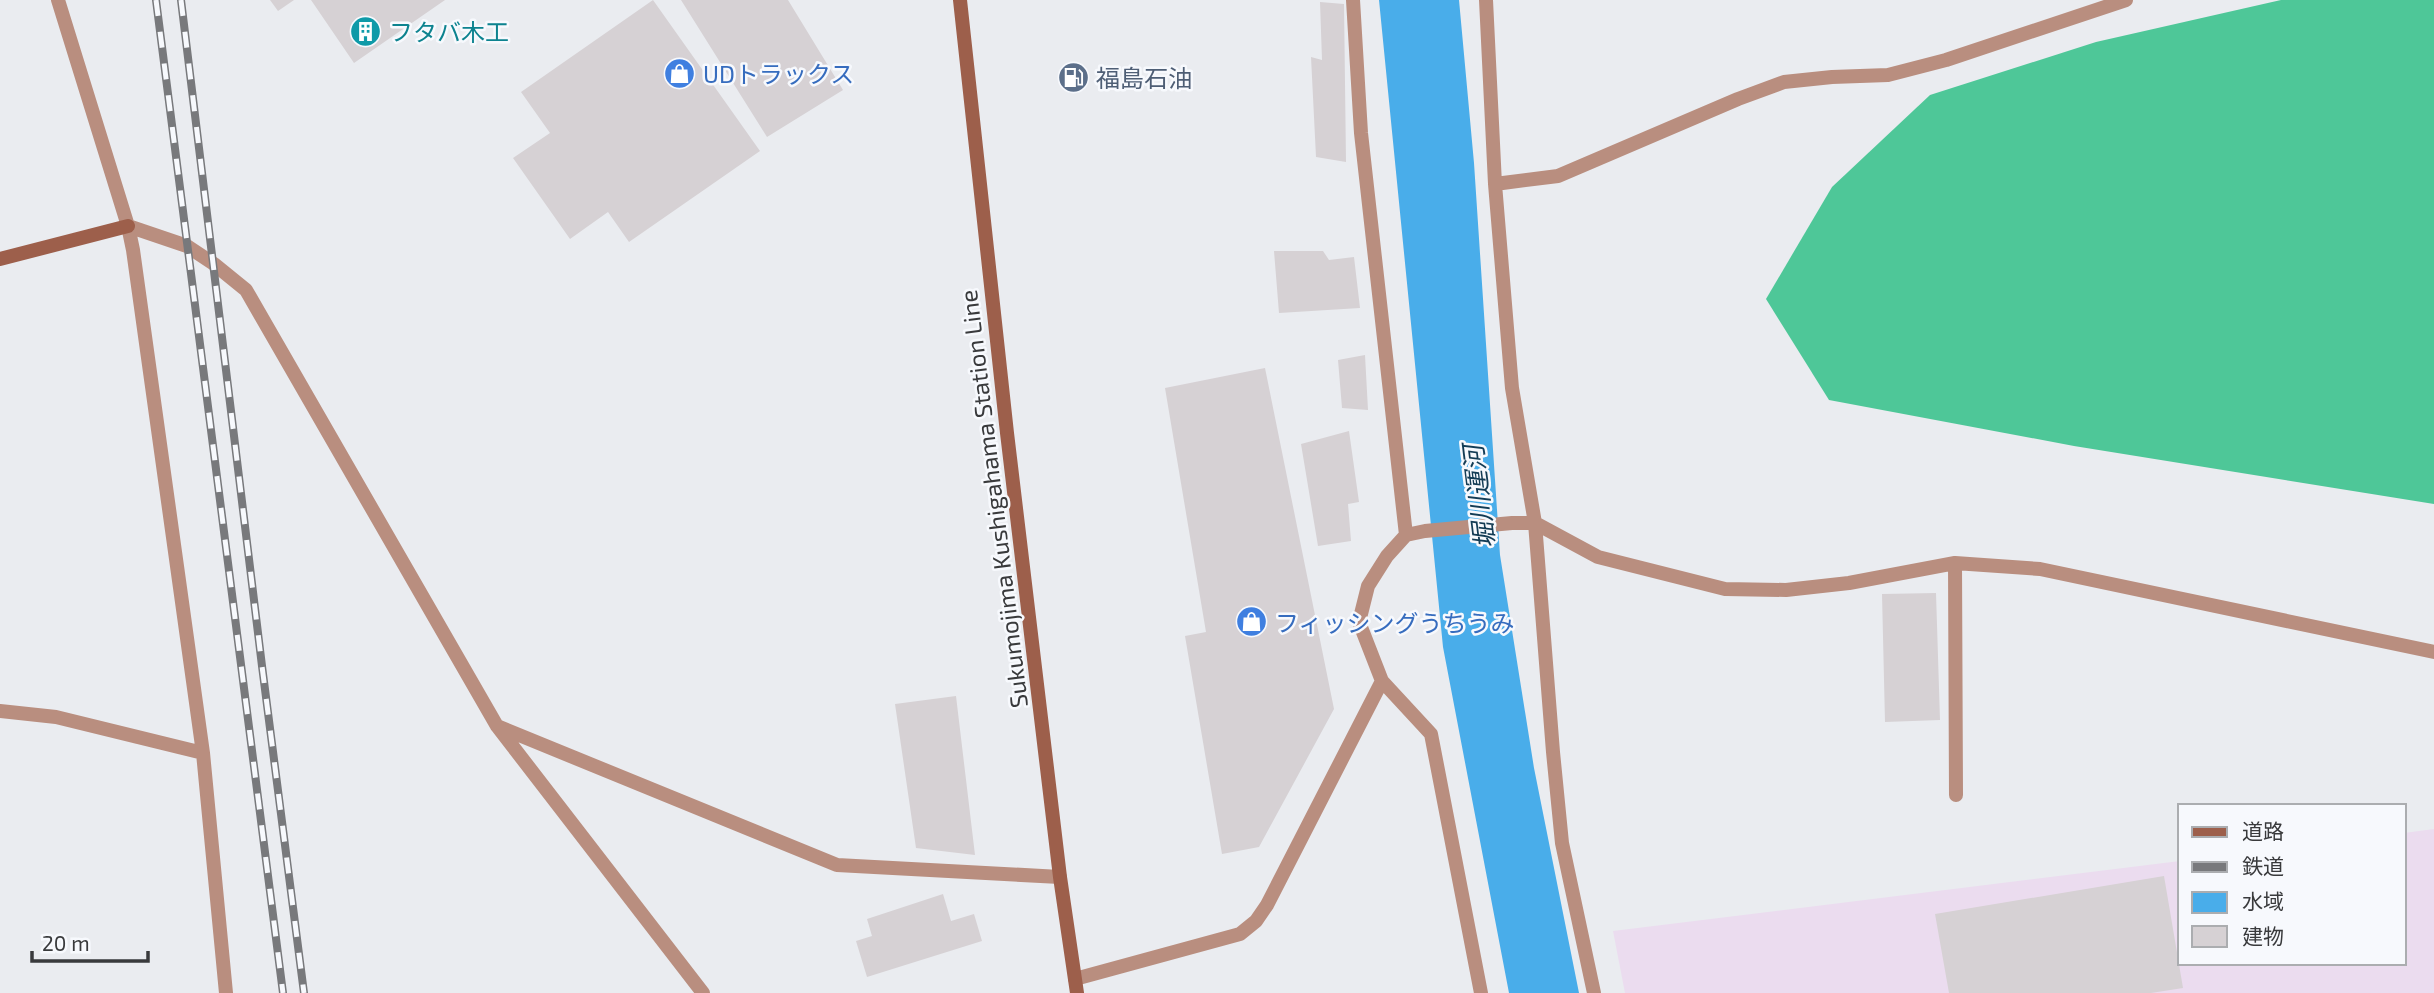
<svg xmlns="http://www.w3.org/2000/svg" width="2434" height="993" viewBox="0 0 2434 993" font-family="'Exo 2','Noto Sans JP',sans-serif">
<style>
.education{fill:#ebdcef}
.forest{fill:#4ec798}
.water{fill:#49adea}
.building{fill:#d6d1d4}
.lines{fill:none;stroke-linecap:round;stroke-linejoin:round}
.street{stroke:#b98e7f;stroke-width:14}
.secondary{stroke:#9d5f4b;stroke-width:14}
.rail-casing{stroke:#78797c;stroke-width:8}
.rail{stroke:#f7f9fd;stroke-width:5;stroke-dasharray:16;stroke-linecap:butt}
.labels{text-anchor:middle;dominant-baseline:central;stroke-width:5;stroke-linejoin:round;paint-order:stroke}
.culture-label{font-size:24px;fill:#0d838f;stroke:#f7f9fd;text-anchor:start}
.shop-label{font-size:24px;fill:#366cbe;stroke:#f7f9fd;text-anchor:start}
.service-label{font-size:24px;fill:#4e5e75;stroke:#f7f9fd;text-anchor:start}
.street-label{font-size:24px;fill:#393a3c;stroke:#f7f9fd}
.water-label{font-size:26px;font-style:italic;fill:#133c55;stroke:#f7f9fd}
</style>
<rect width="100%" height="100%" fill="#eaecf0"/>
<path class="education" d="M2434,829V993H1625L1613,931L2180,861V963H2404V833Z"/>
<path class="forest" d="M2281,0H2434V504L2074,446L1829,400L1766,299L1832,187L1930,95L2096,42Z"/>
<path class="water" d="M1379,0H1459L1474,163L1500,555L1534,768L1579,993H1509L1443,647Z"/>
<path class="building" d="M270,0H294L278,11Z
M311,0H445L354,63Z
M653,0L760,151L629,242L608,212L570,239L513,158L550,133L521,92Z
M681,0H788L843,90L767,137Z
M1320,2L1344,4L1346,162L1316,157L1311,57L1322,60Z
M1274,251H1323L1329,260L1354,257L1360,308L1279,313Z
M1365,355L1368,410L1342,408L1338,360Z
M1265,368L1334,709L1259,847L1222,854L1185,636L1206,632L1165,388Z
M1349,431L1359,502L1348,504L1351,541L1318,546L1301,444Z
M1936,593L1940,720L1885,722L1882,594Z
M956,696L975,855L916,848L895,704Z
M2164,876L2183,988L2151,993H1949L1935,914Z
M943,894L951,921L974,914L982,941L867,977L856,941L872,936L867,919Z"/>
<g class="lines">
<path class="street" d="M58,0L128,226L133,250L203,753L226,993
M1353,0L1361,133L1406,535
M1486,0L1495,184L1512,388L1535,523L1553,752L1562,843L1594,993
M1495,184L1558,176L1738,99L1784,82L1832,77L1888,75L1946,60L2126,0
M128,226L187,246L214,264L246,290L497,726L703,993
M1955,563L1956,795
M0,711L56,717L203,753
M497,726L837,865L1060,877
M1075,979L1240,934L1256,921L1267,905L1382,681
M1481,993L1431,734L1382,681L1359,622L1368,586L1387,556L1406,535L1425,531L1512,523H1535L1598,557L1725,589L1786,590L1849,583L1955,563L2040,569L2434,652"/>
<path class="secondary" d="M960,0L1007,433L1060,877L1077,993
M0,259L128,226"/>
<defs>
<path id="rail" d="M156,0L283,993
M181,0L262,666L304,993"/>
</defs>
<use href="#rail" class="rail-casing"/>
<use href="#rail" class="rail"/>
</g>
<defs>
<symbol id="building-disc" viewBox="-11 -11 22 22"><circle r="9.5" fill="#0f9aa8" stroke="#f7f9fd"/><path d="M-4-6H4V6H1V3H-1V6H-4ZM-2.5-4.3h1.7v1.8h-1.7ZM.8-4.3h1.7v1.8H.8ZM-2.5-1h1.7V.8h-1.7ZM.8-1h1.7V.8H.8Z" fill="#fff"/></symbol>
<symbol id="shop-disc" viewBox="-11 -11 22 22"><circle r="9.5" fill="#3f7fe0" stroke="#f7f9fd"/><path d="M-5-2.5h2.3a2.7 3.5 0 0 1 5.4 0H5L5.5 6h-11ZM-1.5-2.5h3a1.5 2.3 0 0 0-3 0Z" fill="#fff"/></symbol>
<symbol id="fuel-disc" viewBox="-11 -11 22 22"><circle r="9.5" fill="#5c6f8a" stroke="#f7f9fd"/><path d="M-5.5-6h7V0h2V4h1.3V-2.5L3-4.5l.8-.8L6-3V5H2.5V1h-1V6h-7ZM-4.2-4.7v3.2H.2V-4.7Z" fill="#fff"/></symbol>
</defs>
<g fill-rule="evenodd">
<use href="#building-disc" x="348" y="14" width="35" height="35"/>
<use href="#shop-disc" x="662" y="56" width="35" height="35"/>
<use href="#fuel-disc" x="1056" y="60" width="35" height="35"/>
<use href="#shop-disc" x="1234" y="604" width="35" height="35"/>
</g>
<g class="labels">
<g class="culture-label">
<text x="389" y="31">フタバ木工</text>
</g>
<g class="shop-label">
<text x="703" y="73">UDトラックス</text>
<text x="1275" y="622">フィッシングうちうみ</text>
</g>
<g class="service-label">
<text x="1096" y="77">福島石油</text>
</g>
<g class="street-label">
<text transform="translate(993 499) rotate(-97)">Sukumojima Kushigahama Station Line</text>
</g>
<g class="water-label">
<text transform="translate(1478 497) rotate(-97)">堀川運河</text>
</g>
</g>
<rect x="2178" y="804" width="228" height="161" fill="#f7f9fd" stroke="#abadb0" stroke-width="2"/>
<rect x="2192" y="827" width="35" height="10" fill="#9d5f4b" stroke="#abadb0" stroke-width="2"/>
<text x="2242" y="839" font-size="21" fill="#393a3c">道路</text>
<rect x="2192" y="862" width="35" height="10" fill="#78797c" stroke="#abadb0" stroke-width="2"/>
<text x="2242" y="874" font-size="21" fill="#393a3c">鉄道</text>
<rect x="2192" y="892" width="35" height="21" fill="#49adea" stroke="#abadb0" stroke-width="2"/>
<text x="2242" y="909" font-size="21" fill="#393a3c">水域</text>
<rect x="2192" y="926" width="35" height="21" fill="#d6d1d4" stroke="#abadb0" stroke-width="2"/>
<text x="2242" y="944" font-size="21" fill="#393a3c">建物</text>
<path d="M32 951v10h116v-10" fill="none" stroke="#393a3c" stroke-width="3.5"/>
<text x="42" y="951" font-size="21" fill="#393a3c" stroke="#f7f9fd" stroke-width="5" paint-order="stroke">20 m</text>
</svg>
